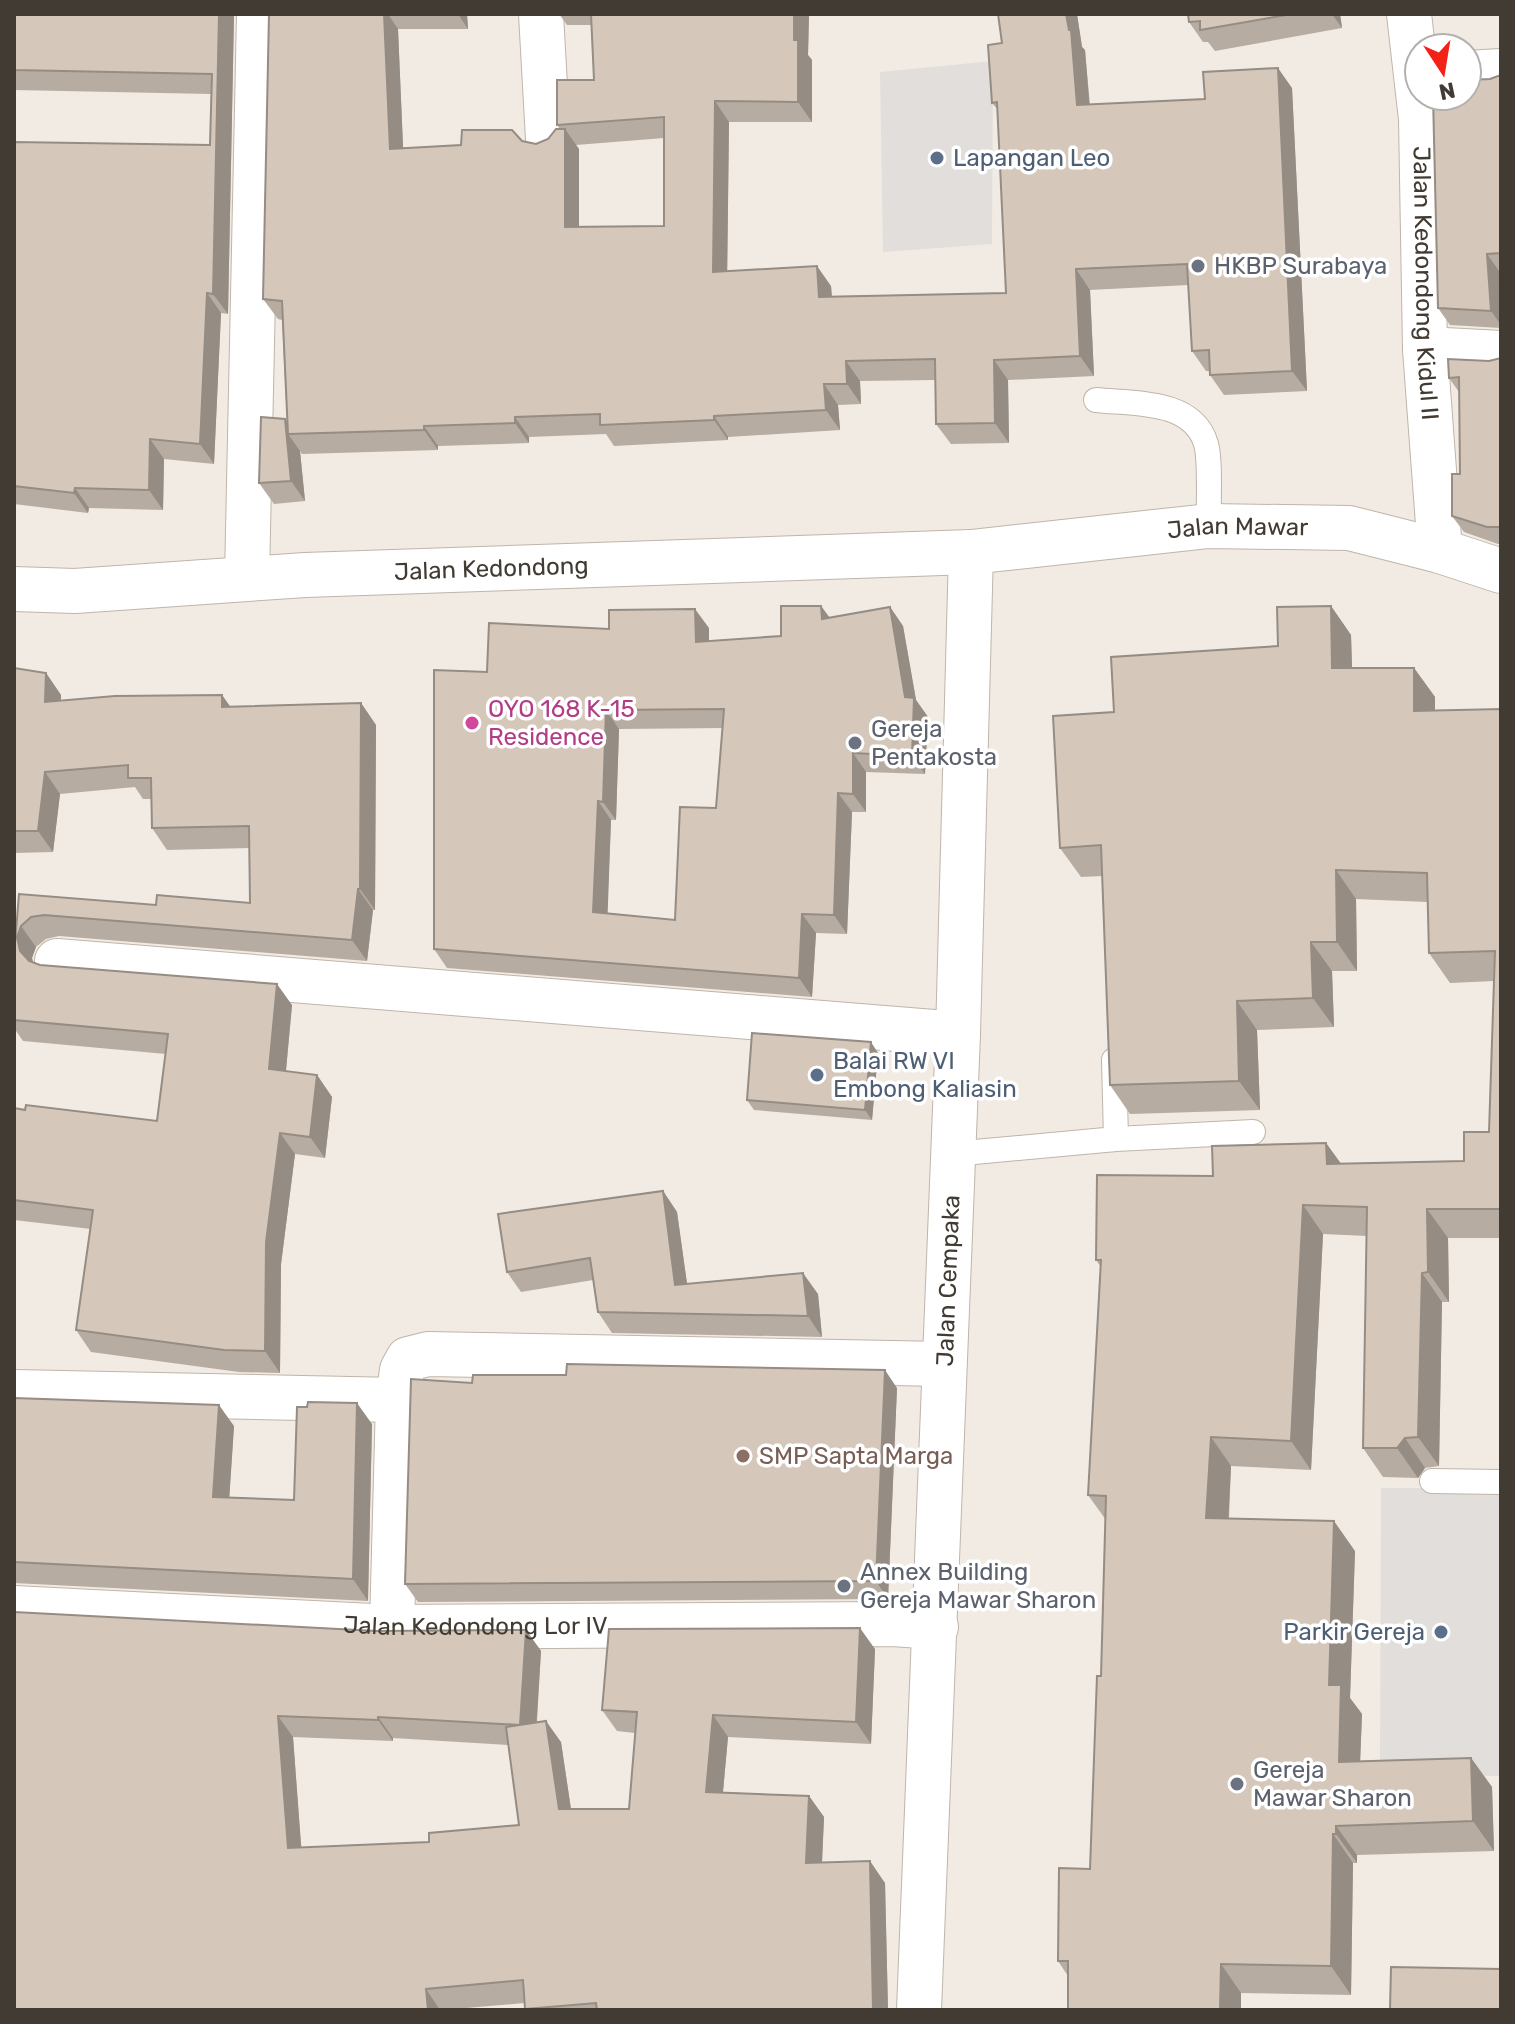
<svg xmlns="http://www.w3.org/2000/svg" width="1515" height="2024" viewBox="0 0 1515 2024" font-family="Rubik,sans-serif">
<style>
.parking{fill:#e1dedb}
.lines{fill:none;stroke-linecap:round;stroke-linejoin:round}
.service-casing{stroke:#bfb5a9;stroke-width:26}
.minor-casing{stroke:#bfb5a9;stroke-width:46}
.service{stroke:#fff;stroke-width:24}
.minor{stroke:#fff;stroke-width:44}
.wall{fill:#b7aca1;fill-rule:evenodd}
.shaded-wall{fill:#958c83}
.building{fill:#d5c8bb;stroke:#958c83;stroke-width:2;fill-rule:evenodd}
.service-dot{fill:#5c6f8a;stroke:#fff;stroke-width:3}
.worship-dot{fill:#6b7280;stroke:#fff;stroke-width:3}
.hotel-dot{fill:#d1479c;stroke:#fff;stroke-width:3}
.education-dot{fill:#8d6e63;stroke:#fff;stroke-width:3}
.labels{text-anchor:middle;dominant-baseline:central;stroke-width:7;stroke-linejoin:round;paint-order:stroke}
.service-label{font-size:24px;fill:#4e5e75;stroke:#fff;text-anchor:start}
.worship-label{font-size:24px;fill:#5b616d;stroke:#fff;text-anchor:start}
.street-label{font-size:24px;fill:#423b33;stroke:#fff}
.hotel-label{font-size:24px;fill:#b23c85;stroke:#fff;text-anchor:start}
.education-label{font-size:24px;fill:#785e54;stroke:#fff;text-anchor:start}
</style>
<rect width="100%" height="100%" fill="#f1ebe3"/>
<path class="parking" d="M993,61L992,244L883,252L880,72Z
M1381,1488H1501V1776H1380Z"/>
<g class="lines">
<defs>
<path id="service" d="M1096,400C1133,404 1193,399 1206,444C1211,460 1208,507 1209,526
M1116,1139L1253,1132
M953,1154L1116,1139L1114,1060
M1432,1481L1501,1482"/>
<g id="minor">
<path d="M541,14L548,139"/>
<path id="s1" d="M1409,14L1421,119L1425,349L1440,551"/>
<path d="M1467,73L1501,71"/>
<path d="M1425,349L1501,353"/>
<path d="M247,578L259,14"/>
<path id="s2" d="M14,589L75,591L305,575L971,552L1209,526L1349,528L1440,551L1501,571"/>
<path d="M57,961L958,1034"/>
<path d="M14,1392L398,1400L402,1370L408,1359L428,1354L944,1364"/>
<path id="s3" d="M14,1608L392,1627L893,1624L936,1627"/>
<path d="M392,1627L398,1400"/>
<path id="s4" d="M919,2010L958,1034L971,552"/>
</g>
</defs>
<use href="#service" class="service-casing"/>
<use href="#minor" class="minor-casing"/>
<use href="#service" class="service"/>
<use href="#minor" class="minor"/>
</g>
<path class="wall" d="M14,14H234L228,314L221,313L214,464L164,459L163,510L89,508L88,513L14,504V142L210,145L211,94L14,90Z
M269,14H467L468,29H398L403,148L522,141L536,144L548,139L560,129L557,125L594,80L591,25H567L559,14H809L808,55L812,60V122H729L727,271L831,286L832,296L1006,293L998,110L992,103L1002,43L998,14H1077L1082,47L1085,50L1090,105L1205,99L1292,88L1307,391L1224,395L1210,375V371H1206L1192,351L1188,285L1090,290L1094,376L1008,380L1009,443L951,444L936,424L935,380L860,381L861,404L838,405L840,430L728,437V440L614,446L606,434L529,437V443L438,446V450L302,454L300,451L305,501L274,504L259,483L285,419L287,422L282,320L278,319L263,299ZM664,138V226L579,227V149L576,145Z
M1188,14H1340L1342,28L1215,51L1208,42H1203L1189,22Z
M1501,75V271H1499L1501,328L1450,325L1438,308L1490,79Z
M1501,358V544H1498L1464,532L1452,516L1460,474L1459,392L1449,378L1489,361Z
M821,606L830,618L890,607L903,626L916,700L928,717L925,774L866,772V812H852L847,934L816,933L812,997L447,968L434,949L487,672L609,629L709,628V641L781,636ZM723,728L716,808L675,920L607,913L611,820H616L619,729Z
M1331,606L1351,635L1352,668H1414L1435,697V710L1501,709V1238H1448L1449,1302H1442L1439,1466L1425,1468L1418,1478L1383,1477L1363,1448L1367,1236L1323,1234L1311,1470L1231,1466L1229,1518L1355,1551L1350,1698L1362,1714L1360,1761L1471,1758L1492,1787L1494,1851L1357,1855V1863H1353L1351,1995L1241,1993L1068,1976L1058,1961L1090,1869L1101,1676L1106,1520L1088,1495L1101,1267L1096,1260L1213,1176L1326,1143L1341,1164L1464,1161L1489,1132L1494,981L1450,983L1429,953L1427,902L1356,899L1357,971H1332L1334,1027L1257,1030L1260,1110L1130,1114L1110,1085L1102,876L1081,877L1060,848L1114,712L1278,646Z
M14,668L46,673L61,695V701L222,695L230,707L361,703L376,725L375,910H373L367,961L59,936L46,939L36,947L32,958L33,962L40,965L292,1005L286,1071L317,1075L332,1097L325,1158L295,1154L281,1264L280,1373L239,1372L91,1352L76,1330L91,1229L14,1220V1108L157,1121L166,1054L23,1041L14,1028V955L19,894L156,905L250,903L249,848L167,850L152,828V799H143L135,787L60,794L53,852L14,853Z
M878,1053L872,1120L754,1110L747,1100Z
M663,1191L677,1212L687,1284L818,1294L822,1337L612,1333L598,1312L593,1280L521,1292L507,1272Z
M472,1383L897,1388L888,1599L418,1602L405,1584Z
M14,1398L234,1426L229,1498L294,1500L372,1424L368,1601L14,1583Z
M14,1612L376,1631L526,1630L541,1651L537,1722L561,1742L571,1809H629L635,1733L617,1731L602,1710L875,1649L871,1744L728,1737L723,1792L809,1796L824,1817L822,1863L885,1883L888,2010H525L524,2003L443,2010H14ZM293,1737L393,1741V1738L508,1745L519,1825L429,1842L301,1848Z"/>
<path class="shaded-wall" d="M219,14H234L228,314L213,294Z
M384,14H388L398,29L404,169L390,149Z
M458,14H467L468,29Z
M794,14H809L808,55L812,60V122L798,102L794,40Z
M1066,14H1077L1082,47L1085,50L1091,125L1077,105Z
M1332,14H1340L1342,28Z
M1278,68L1292,88L1307,391L1292,371Z
M715,101L729,122L727,292L713,272Z
M565,129L579,149V247L565,227Z
M1487,254L1499,271L1501,325L1491,311Z
M817,266L831,286L833,317L819,297Z
M1076,269L1090,290L1094,376L1080,356Z
M207,293L221,313L214,464L200,444Z
M994,360L1008,380L1009,443L995,423Z
M846,361L860,381L861,404L847,384Z
M824,384L838,405L840,430L826,410Z
M714,416L728,437V440L714,420Z
M515,417L529,437V443L515,423Z
M285,419L295,434H288L300,451L305,501L291,481Z
M424,426L438,446V450L424,430Z
M150,439L164,459L163,510L149,490Z
M75,488L89,508L88,513L74,493Z
M821,606L834,624L822,619Z
M1331,606L1351,635L1353,697L1332,668Z
M890,607L903,626L916,700L928,717L925,774L912,756L905,697Z
M695,609L709,628V661L696,642Z
M1414,668L1435,697V740L1414,711Z
M46,673L61,695L60,723L45,702Z
M222,695L237,716L222,707Z
M361,703L376,725L375,910L360,889Z
M606,710L619,729L616,820L603,802Z
M853,753L866,772V812L853,794Z
M45,772L60,794L53,852L38,831Z
M838,793L852,812L847,934L834,915Z
M598,801L611,820L607,931L593,912Z
M1336,870L1356,899L1357,971L1337,942Z
M358,889L373,910L367,961L352,940Z
M802,914L816,933L812,997L799,978Z
M21,926L36,947L32,958L35,972L20,951L17,937Z
M1311,942L1332,971L1334,1027L1313,998Z
M277,984L292,1005L284,1091L269,1069Z
M1237,1001L1257,1030L1260,1110L1239,1081Z
M871,1042L878,1053L872,1120L865,1110Z
M317,1075L332,1097L325,1158L310,1137Z
M280,1133L295,1154L281,1264L280,1373L265,1351L266,1242Z
M1326,1143L1347,1172L1327,1164Z
M663,1191L677,1212L690,1305L675,1285Z
M1303,1205L1323,1234L1311,1470L1291,1441Z
M1427,1209L1448,1238L1449,1302L1428,1272Z
M803,1273L818,1294L822,1337L808,1316Z
M1422,1273L1442,1302L1439,1466L1418,1437Z
M885,1370L897,1388L888,1599L876,1581Z
M357,1403L372,1424L368,1601L353,1579Z
M219,1405L234,1426L228,1518L213,1497Z
M1211,1437L1231,1466L1227,1547L1206,1518Z
M1405,1438L1425,1468L1418,1478L1397,1448Z
M1334,1521L1355,1551L1350,1698L1362,1714L1359,1791L1339,1762L1329,1685Z
M860,1628L875,1649L871,1744L856,1722Z
M526,1630L541,1651L535,1746L520,1725Z
M713,1715L728,1737L721,1813L706,1792Z
M278,1716L293,1737L303,1870L288,1848Z
M378,1717L393,1738V1741L378,1720Z
M546,1721L561,1742L574,1830L559,1809Z
M1471,1758L1492,1787L1494,1851L1473,1821Z
M809,1796L824,1817L821,1884L806,1863Z
M1336,1826L1357,1855V1863L1336,1834Z
M1333,1834L1353,1863L1351,1995L1331,1966Z
M870,1861L885,1883L888,2010H873Z
M1221,1964L1241,1993V2010H1220Z
M426,1989L440,2010H428Z"/>
<path class="building" d="M14,14H219L213,294L207,293L200,444L150,439L149,490L75,488L74,493L14,486V142L210,145L212,74L14,70Z
M269,14H384L390,149L461,145L462,130H512L522,141L536,144L548,139L556,129H565V227L664,226V117L557,125V80H594L591,14H794V40H798V102L715,101L713,272L817,266L819,297L1006,293L997,102L992,103L988,45L1002,43L998,14H1066L1069,30H1071L1077,105L1205,99L1203,72L1278,68L1292,371L1210,375L1209,350L1192,351L1187,264L1076,269L1080,356L994,360L995,423L936,424L935,359L846,361L847,384H824L826,410L714,416V420L600,425V414L515,417V423L424,426V430L288,434L282,301L263,299Z
M1188,14H1292L1200,30V21L1189,22Z
M1501,75V253L1487,254L1491,311L1438,308L1433,96H1467V80L1490,79Z
M1501,358V527H1487L1452,516V474H1460L1459,377L1449,378L1448,359L1489,361Z
M261,417L285,419L291,481L259,483Z
M781,606H821L822,619L890,607L905,697L914,698L912,756L853,753V794L838,793L834,915L802,914L799,978L434,949V670L487,672L489,623L609,629V610L695,609L696,642L781,636ZM724,709L716,808L680,807L675,920L593,912L598,801L603,802L606,710Z
M1331,606L1332,668H1414V711L1501,709V1209H1427L1428,1272L1422,1273L1418,1437L1405,1438L1397,1448H1363L1367,1207L1303,1205L1291,1441L1211,1437L1206,1518L1334,1521L1329,1685H1341L1339,1762L1471,1758L1473,1821L1336,1826V1834H1333L1331,1966L1221,1964L1220,2010H1068V1961H1058L1059,1868L1090,1869L1097,1676H1101L1106,1496L1088,1495L1101,1260H1096L1097,1175L1213,1176L1212,1146L1326,1143L1327,1164L1464,1161V1132H1489L1495,951L1429,953L1427,873L1336,870L1337,942H1311L1313,998L1237,1001L1239,1081L1110,1085L1101,845L1060,848L1053,716L1114,712L1111,657L1278,646L1277,607Z
M14,668L46,673L45,702L115,696L222,695V707L361,703L360,889H358L352,940L44,915L31,917L21,926L17,937L20,951L29,961L40,965L277,984L269,1069L317,1075L310,1137L280,1133L266,1242L265,1351L224,1350L76,1330L93,1210L14,1200V1108L25,1110L26,1105L157,1121L168,1034L14,1020V955L19,894L156,905L157,895L250,903L249,826L152,828L151,778H128V765L45,772L38,831H14Z
M752,1033L871,1042L865,1110L747,1100Z
M663,1191L675,1285L803,1273L808,1316L598,1312L590,1258L507,1272L498,1214Z
M567,1364L885,1370L876,1581L405,1584L411,1379L472,1383L473,1375H566Z
M14,1398L219,1405L213,1497L294,1500L297,1407H307L308,1402L357,1403L353,1579L14,1562Z
M14,1612L376,1631L526,1630L520,1725L378,1717V1720L278,1716L288,1848L429,1842V1833L519,1825L506,1727L546,1721L559,1809H629L637,1712L602,1710L609,1629L860,1628L856,1722L713,1715L706,1792L809,1796L806,1863L870,1861L873,2010H597L596,2003L525,2009L523,1980L426,1989L428,2010H14Z
M1391,1967L1501,1969V2010H1390Z"/>
<g class="service-dot">
<circle cx="937" cy="158" r="8"/>
<circle cx="817" cy="1075" r="8"/>
<circle cx="1441" cy="1632" r="8"/>
</g>
<g class="worship-dot">
<circle cx="1198" cy="266" r="8"/>
<circle cx="855" cy="743" r="8"/>
<circle cx="844" cy="1586" r="8"/>
<circle cx="1237" cy="1784" r="8"/>
</g>
<circle class="hotel-dot" cx="472" cy="723" r="8"/>
<circle class="education-dot" cx="743" cy="1456" r="8"/>
<g class="labels">
<g class="service-label">
<text x="953" y="158">Lapangan Leo</text>
<text x="833" y="1061">Balai RW VI<tspan x="833" dy="28">Embong Kaliasin</tspan></text>
<text x="1425" y="1632" text-anchor="end">Parkir Gereja</text>
</g>
<g class="worship-label">
<text x="1214" y="266">HKBP Surabaya</text>
<text x="871" y="729">Gereja<tspan x="871" dy="28">Pentakosta</tspan></text>
<text x="860" y="1572">Annex Building<tspan x="860" dy="28">Gereja Mawar Sharon</tspan></text>
<text x="1253" y="1770">Gereja<tspan x="1253" dy="28">Mawar Sharon</tspan></text>
</g>
<g class="street-label">
<text stroke="none"><textPath href="#s1" startOffset="270">Jalan Kedondong Kidul II</textPath></text>
<text stroke="none"><textPath href="#s2" startOffset="1226">Jalan Mawar</textPath></text>
<text stroke="none"><textPath href="#s2" startOffset="478">Jalan Kedondong</textPath></text>
<text stroke="none"><textPath href="#s4" startOffset="730">Jalan Cempaka</textPath></text>
<text stroke="none"><textPath href="#s3" startOffset="462">Jalan Kedondong Lor IV</textPath></text>
</g>
<g class="hotel-label">
<text x="488" y="709">OYO 168 K-15<tspan x="488" dy="28">Residence</tspan></text>
</g>
<g class="education-label">
<text x="759" y="1456">SMP Sapta Marga</text>
</g>
</g>
<rect width="1515" height="2024" fill="none" stroke="#423b33" stroke-width="32"/>
<g transform="translate(1443 72) rotate(168)"><circle r="38" fill="#ffffff" stroke="#b3b1ad" stroke-width="2"/>
<path d="M0-6L14 30L0 20L-14 30Z" fill="#f42116"/>
<text y="-12" font-size="22" font-weight="bold" text-anchor="middle" fill="#423b33">N</text>
</g>
</svg>
